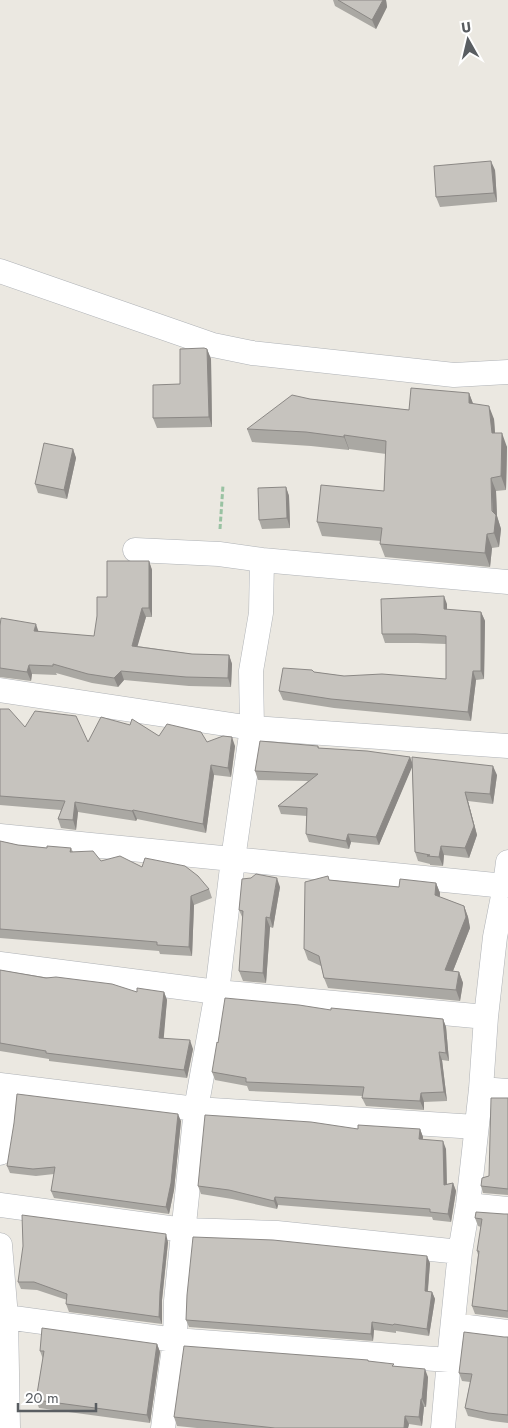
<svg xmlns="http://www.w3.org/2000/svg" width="508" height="1428" viewBox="0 0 508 1428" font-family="Jost,sans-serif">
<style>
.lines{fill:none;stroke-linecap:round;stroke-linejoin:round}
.minor-casing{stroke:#afb2b6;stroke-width:25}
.path{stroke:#99c2a2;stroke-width:3;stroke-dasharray:5 2.5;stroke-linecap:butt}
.minor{stroke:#fff;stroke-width:24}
.wall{fill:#aaa8a3}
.shaded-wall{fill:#8b8885}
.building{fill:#c6c3be;stroke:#8b8885}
</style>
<rect width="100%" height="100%" fill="#ebe8e1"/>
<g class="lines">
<defs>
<path id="minor" d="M0,271L213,345L252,353L454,375L508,372
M135,550L219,554L262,560L508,582
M0,690L252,728L508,746
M0,836L505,886
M0,964L217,992L486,1017
M0,1085L196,1109L476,1127
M481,1089L508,1091
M0,1153L6,1086
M0,1205L184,1230L277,1233L460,1252
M468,1205L508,1209
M0,1245L6,1317L8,1428
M6,1317L175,1340L449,1360
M453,1325L508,1332
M163,1428L175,1340L176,1301L196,1109L217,992L233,859L252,728L251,671L261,613L262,560
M443,1428L449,1360L460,1252L468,1205L481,1089L486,1017L495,937L505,886L508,862"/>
</defs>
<use href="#minor" class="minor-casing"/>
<path class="path" d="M220,529L223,485"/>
<use href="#minor" class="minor"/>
</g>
<path class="wall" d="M333,0H386L387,7L376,29L335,6Z
M495,170L497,202L440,207L436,197Z
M207,349L211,359L212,427L157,428L153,418Z
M469,393L473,404L494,419L495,433L507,447L506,490L496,491L497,516L501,529L499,547L492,548L490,567L385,557L380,544L381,541L322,536L317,522L384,491L386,454L349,449V450L311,446L252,442L247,429L310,399L409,410Z
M73,449L76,458L67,499L38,493L35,484Z
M286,487L289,496L290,528L262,529L259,520Z
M149,561L152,570V617H146L137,646L192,654L229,655L232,664L231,687L189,686L124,680L118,687L92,683L56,673L57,675L32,674L31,681L0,677V626L39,632L94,636L107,597Z
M447,604V610L481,612L485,621L484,679L476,680L471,721L334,708L283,700L279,691L314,672L344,676L446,679V644L418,643H385L382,634Z
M0,709L25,727L88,742L159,736L235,746L231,777L214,775L206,833L137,819L136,821L78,812L76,830L61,828L58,819L61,810L0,805Z
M318,746L319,748L410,757L412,764L497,775L493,804L468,801L477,835L469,858L444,855L443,866L430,865V864L418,861L415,852L412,766L379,845L351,842L349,849L309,842L306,834L307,816L281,814L278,806L308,781L258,780L255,771Z
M0,841L18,845L47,848H71L73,852L101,861L142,867L209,889L212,898L194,905L192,956L160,954L159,951L0,938Z
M330,880L399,887L436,883L440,893V897L464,906L468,917L470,928L453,971L459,972L463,983L460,1001L328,988L324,978L321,966L308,960L304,949Z
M280,887L273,928L270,927L266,983L243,981L239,971L243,919L239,910Z
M0,970L137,992H164L167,1000L163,1038L193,1049L187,1078L49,1061V1059L0,1051Z
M331,1010L443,1019L446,1027L449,1061L442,1060L447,1101L424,1102V1110L366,1106L362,1098L363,1096L249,1091L247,1086L215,1080L212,1072Z
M508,1098V1195L483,1193L481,1186L489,1176Z
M181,1121L174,1190L169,1214L54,1198L51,1191L54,1174L36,1176L10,1173L7,1166Z
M358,1129H420L423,1137L422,1139L446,1149L447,1184L453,1183L456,1191L451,1222L433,1220L432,1217L278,1205L277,1209L232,1199L201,1194L198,1186Z
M508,1214V1318L475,1314L472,1306L478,1255L477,1251L481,1227L478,1226L475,1218Z
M168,1242L162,1300V1324L69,1312L66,1304L67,1300L37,1290L21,1289L18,1282Z
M430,1263L428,1291L432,1292L435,1299L429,1336L396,1331V1333L374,1330L373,1341L189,1327L186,1320Z
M504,1337H508V1423L492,1421L468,1416L465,1408L470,1382L462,1381L459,1373Z
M157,1344L160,1352L150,1423L39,1408L36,1400L43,1359L40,1351Z
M368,1361L395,1366L428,1377L426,1407H424L422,1426L409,1424L408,1428H197L177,1426L174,1417Z"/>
<path class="shaded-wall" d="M383,0H386L387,7L376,29L372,20Z
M491,161L495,170L497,202L494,193Z
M207,349L211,359L212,427L209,417Z
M469,393L474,406L469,403Z
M489,406L494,419L496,447L492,433Z
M502,433L507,447L506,490L501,476Z
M344,435L349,449V450L344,437Z
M73,449L76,458L67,499L64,490Z
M491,478L496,491L497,516L501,529L499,547L494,533Z
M286,487L289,496L290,528L287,518Z
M487,534L492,548L490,567L485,553Z
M149,561L152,570V617L149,608Z
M444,596L447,604V618L444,609Z
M142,608L146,617L135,655L132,646Z
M481,612L485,621L484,679L481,671Z
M36,624L39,633L34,631Z
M229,655L232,664L231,687L228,678Z
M29,665L32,674L31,681L27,672Z
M121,671L124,680L118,687L114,678Z
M473,671L476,680L471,721L468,712Z
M232,737L235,746L231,777L228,768Z
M410,757L413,765L379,845L376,837Z
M211,765L214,775L206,833L203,824Z
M493,766L497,775L493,804L490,794Z
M465,792L468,801L477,835L469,858L465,848Z
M75,802L78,812L76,830L73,820Z
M133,810L137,819L136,821L132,811Z
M348,834L351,842L349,849L346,841Z
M441,846L444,855L443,866L439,857Z
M277,878L280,887L273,928L270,918Z
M436,883L440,893L439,906L435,895Z
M191,896L194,905L192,956L189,947Z
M464,906L468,917L470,928L449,981L445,970Z
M266,917L270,927L266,983L263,973Z
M459,972L463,983L460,1001L456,990Z
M164,992L167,1000L163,1047L159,1038Z
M443,1019L446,1027L449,1061L446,1053Z
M190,1040L193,1049L187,1078L184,1070Z
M439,1052L442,1060L447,1101L444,1092Z
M421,1093L424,1102V1110L420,1101Z
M178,1114L181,1121L174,1190L169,1214L166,1207Z
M420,1129L423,1137L422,1147L419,1139Z
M443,1141L446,1149L447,1193L444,1185Z
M453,1183L456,1191L451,1222L448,1214Z
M275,1197L278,1205L277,1209L274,1201Z
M166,1234L168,1242L162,1300V1324L159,1317L160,1292Z
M427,1256L430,1263L427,1298L425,1291Z
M432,1292L435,1299L429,1336L427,1329Z
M372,1322L374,1330L373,1341L371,1334Z
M157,1344L160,1352L150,1423L147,1415Z
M425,1369L428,1377L426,1407L422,1399Z
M421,1399L424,1407L422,1426L419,1417Z
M405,1416L409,1424L408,1428H404Z"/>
<path class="building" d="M338,0H383L372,20Z
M491,161L494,193L436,197L434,166Z
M204,348L207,349L209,417L153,418V385L180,384V349Z
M411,388L469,393V403L489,406L492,433H502L501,476L491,478L492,511L496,515L494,533L487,534L485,553L380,544L382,528L317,522L321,485L384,491L386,441L344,435V437L306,432L247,429L292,395L310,399L409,410Z
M44,443L73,449L64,490L35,484Z
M286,487L287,518L259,520L258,488Z
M107,561H149V608H142L132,646L192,654L229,655L228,678L186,677L121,671L114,678L88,674L53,664V666L29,665L27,672L0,668V626L1,618L36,624L34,631L94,636L97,616V597H107Z
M444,596V609L481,612V671H473L468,712L331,699L279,691L283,668L312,670L314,672L344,676L382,674L446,679V636L415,634H382L381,599Z
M0,709H9L25,727L35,711L76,716L88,742L101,717L130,725L132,719L159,736L167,724L201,732L207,742L223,736L232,737L228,768L211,765L203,824L133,810L132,811L75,802L73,820L58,819L65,801L0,796Z
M260,741L318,746V748L367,751L410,757L376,837L348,834L346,841L306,834L307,808L278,806L318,774L255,771Z
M412,757L493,766L490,794L465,792L474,826L465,848L441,846L439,857L427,856L430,855L415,852Z
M0,841L18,845L47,848V846L71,848L70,852L93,851L101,861L120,856L142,867L145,858L185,866L198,876L209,889L191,896L189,947L157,945V942L0,929Z
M256,874L277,878L270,918L266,917L263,973L239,971L243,911L239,910L242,879L251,878Z
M328,876L329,880L399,887L400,879L436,883L435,895L464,906L466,917L445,970L459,972L456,990L324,978L319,956L304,949L305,882Z
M0,970L46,978L56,977L112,984L137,992V988L164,992L159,1038L190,1040L184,1070L46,1053V1051L0,1043Z
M225,998L299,1005L331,1010V1008L443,1019L446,1053L439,1052L444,1092L421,1093L420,1101L362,1098L364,1087L246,1082V1078L212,1072L217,1042L218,1043Z
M17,1094L178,1114L171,1183L166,1207L51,1191L55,1167L33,1169L7,1166L14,1123Z
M491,1098H508V1189L481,1186L482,1178L489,1176Z
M205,1115L311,1122L358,1129V1125L420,1129L419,1139L443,1141L444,1185L453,1183L448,1214L430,1212V1209L275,1197L274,1201L229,1190L198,1186Z
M476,1212L504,1214H508V1311L472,1306L479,1251H477L482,1219L475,1218Z
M22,1215L166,1234L160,1292L159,1317L66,1304L67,1294L34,1282H18L23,1246Z
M193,1237L273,1240L427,1256L425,1291L432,1292L427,1329L394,1324L393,1325L372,1322L371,1334L186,1320L187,1295Z
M42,1328L157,1344L147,1415L36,1400L44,1351H40Z
M464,1332L504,1337H508V1415L488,1413L465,1408L472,1374L459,1373Z
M184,1346L368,1360V1361L394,1364L392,1366L425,1369L422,1399H421L419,1417L405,1416L404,1428H275L174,1417Z"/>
<g transform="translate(468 40) rotate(352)" stroke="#ffffff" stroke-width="4" paint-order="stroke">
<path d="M0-4L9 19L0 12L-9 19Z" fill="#595d61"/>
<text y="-8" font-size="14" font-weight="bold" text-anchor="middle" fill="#595d61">U</text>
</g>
<path d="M18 1403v8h78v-8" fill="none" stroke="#595d61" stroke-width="2.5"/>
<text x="25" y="1403" font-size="15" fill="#595d61" stroke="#ffffff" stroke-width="4" paint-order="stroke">20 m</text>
</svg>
